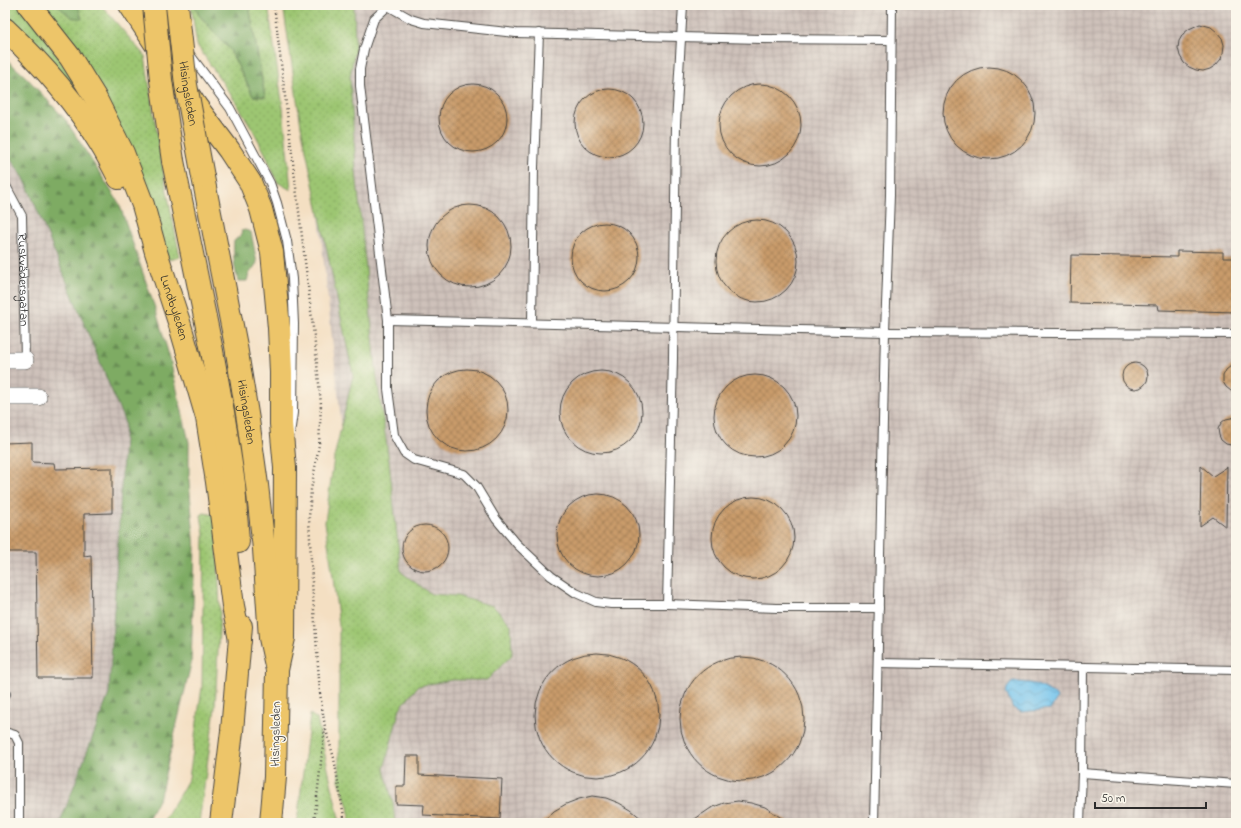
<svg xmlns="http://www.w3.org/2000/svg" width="1241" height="828" viewBox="0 0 1241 828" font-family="'Indie Flower',sans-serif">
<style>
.industrial{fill:url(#industrial-grid)}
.grass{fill:url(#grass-dots);stroke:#64784e}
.forest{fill:url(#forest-firs);stroke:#546b48}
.water{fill:url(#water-waves);stroke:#4e768c}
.building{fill:url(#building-cross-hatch)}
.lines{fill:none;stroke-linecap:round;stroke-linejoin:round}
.lane-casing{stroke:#494642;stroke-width:10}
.street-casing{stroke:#494642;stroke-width:18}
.highway-casing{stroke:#494642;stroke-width:24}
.path{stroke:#494642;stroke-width:2.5;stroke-dasharray:1 3;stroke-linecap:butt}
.lane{stroke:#fff;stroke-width:8}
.street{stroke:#fff;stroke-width:17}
.highway{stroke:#edc569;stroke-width:22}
.highway-bridge-casing{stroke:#494642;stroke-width:24;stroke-linecap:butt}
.highway-bridge{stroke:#edc569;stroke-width:22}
.labels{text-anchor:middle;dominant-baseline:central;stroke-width:3;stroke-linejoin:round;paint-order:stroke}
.street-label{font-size:13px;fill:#2b2b2b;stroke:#fbf7ec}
</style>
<defs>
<pattern id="industrial-grid" width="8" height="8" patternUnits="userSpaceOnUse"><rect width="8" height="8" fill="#cec1ba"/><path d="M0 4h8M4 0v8" fill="none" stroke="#b1a6a0"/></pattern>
<pattern id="grass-dots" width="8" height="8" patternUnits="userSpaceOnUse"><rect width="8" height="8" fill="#9dc672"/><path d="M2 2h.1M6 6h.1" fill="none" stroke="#87aa63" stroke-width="1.8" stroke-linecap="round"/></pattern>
<pattern id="forest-firs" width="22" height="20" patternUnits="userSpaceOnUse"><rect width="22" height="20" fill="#7eab64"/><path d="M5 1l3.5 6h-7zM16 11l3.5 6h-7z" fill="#678b53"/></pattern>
<pattern id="water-waves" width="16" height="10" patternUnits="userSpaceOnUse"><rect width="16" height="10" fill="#71c2ec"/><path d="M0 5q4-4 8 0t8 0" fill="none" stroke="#5d9ebf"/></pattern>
<pattern id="building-cross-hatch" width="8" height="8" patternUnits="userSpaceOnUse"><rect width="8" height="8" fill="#c99b6a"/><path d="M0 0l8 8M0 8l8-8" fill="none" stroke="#a37f57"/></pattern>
</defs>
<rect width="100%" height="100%" fill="#fbf7ec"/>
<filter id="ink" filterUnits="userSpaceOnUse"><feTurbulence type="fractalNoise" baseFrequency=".025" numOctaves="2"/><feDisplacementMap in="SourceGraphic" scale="8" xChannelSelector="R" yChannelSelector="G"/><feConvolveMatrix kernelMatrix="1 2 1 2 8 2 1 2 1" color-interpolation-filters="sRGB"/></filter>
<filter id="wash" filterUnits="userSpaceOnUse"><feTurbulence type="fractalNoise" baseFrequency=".012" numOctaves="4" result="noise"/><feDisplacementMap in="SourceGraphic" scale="16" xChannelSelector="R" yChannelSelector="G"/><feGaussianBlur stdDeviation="0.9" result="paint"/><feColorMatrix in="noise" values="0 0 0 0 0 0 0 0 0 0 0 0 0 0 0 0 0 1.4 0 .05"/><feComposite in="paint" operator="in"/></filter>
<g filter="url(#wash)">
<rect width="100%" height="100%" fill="#f4dfc2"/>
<path class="industrial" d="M296,5H1236V823H358L344,448Z
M5,151L24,178L125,423L109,694L152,823H5Z"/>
<path class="grass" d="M5,5H19L40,29L97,116L5,18Z
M40,5H57L71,17L79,9L76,5H101L145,56L152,103L165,181L180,257L168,260Z
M191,5H195L199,15L230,50L253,96L265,97L249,5H268L283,108L291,190L277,182L266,155L253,130L239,107L197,45Z
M283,5H354L355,50L350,77L356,171L377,378L389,461L401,572L431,594L457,596L493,606L511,625L512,655L487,680H452L418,686L400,708L384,769L393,803L395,823H350L348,807L339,780V625L332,570L325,522L334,458L353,375L301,126Z
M204,513L215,515L217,531L220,612L215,708L199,823H163L189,778L202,687L204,534L201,515Z
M310,714L317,719L340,823H297Z"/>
<path class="forest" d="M57,5H76L79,9L82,19L71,17Z
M195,5H249L265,97L253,96L230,50L199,15Z
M5,58L27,78L65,119L119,203L156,311L170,359L189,442V482L195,548L191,664L160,796L146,823H60L109,694L125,423L24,178L5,151Z
M245,230L251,232L257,263L249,274L247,281H238C234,268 233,254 234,241L242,234L241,231Z"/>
<path class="water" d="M1012,682C1027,682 1034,682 1047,690C1051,692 1055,693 1057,698L1051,709L1022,712L1013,708L1006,693L1007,688Z"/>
<g id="blocks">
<path class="building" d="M1200,24L1211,27L1217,32L1222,38L1224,45L1223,53L1221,59L1216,65L1210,69L1203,71L1196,70L1189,67L1184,63L1180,56L1178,48L1179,41L1183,34L1189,29Z
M943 113a46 46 0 1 1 92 0a46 46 0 1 1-92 0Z
M719 125a41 41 0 1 1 82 0a41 41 0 1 1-82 0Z
M439 118a34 34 0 1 1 68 0a34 34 0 1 1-68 0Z
M575 123a34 34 0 1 1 68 0a34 34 0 1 1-68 0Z
M429 246a41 41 0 1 1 82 0a41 41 0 1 1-82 0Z
M716 261a41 41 0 1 1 82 0a41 41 0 1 1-82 0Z
M571 257a34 34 0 1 1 68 0a34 34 0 1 1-68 0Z
M1177,251L1223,252V258H1236V312L1159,310L1158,305L1070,303L1071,255L1177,257Z
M1236,362V395L1226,387L1223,382V376L1226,370Z
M1122 376a13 13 0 1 1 26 0a13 13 0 1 1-26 0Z
M426 410a41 41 0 1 1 82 0a41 41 0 1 1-82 0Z
M560 412a41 41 0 1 1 82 0a41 41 0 1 1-82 0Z
M714 416a41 41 0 1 1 82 0a41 41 0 1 1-82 0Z
M1236,417V446L1226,444L1221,440L1219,435L1218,429L1221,423L1226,419Z
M32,442V462L54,463L55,469L112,468V513L84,514V556L91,555L93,678H38L36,552H5V443Z
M1201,466L1213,476L1227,467L1226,527L1213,517L1200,526Z
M557 535a41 41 0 1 1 82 0a41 41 0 1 1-82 0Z
M712 538a41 41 0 1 1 82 0a41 41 0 1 1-82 0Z
M402 548a23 23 0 1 1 46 0a23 23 0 1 1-46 0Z
M535 715a62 62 0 1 1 124 0a62 62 0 1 1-124 0Z
M680 719a62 62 0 1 1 124 0a62 62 0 1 1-124 0Z
M406,756H419V775L502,779L500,819L423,815L424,805L396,804V786H405Z
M592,796L606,798L619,803L631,810L647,823H541L554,811L566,804L579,799Z
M738,801L751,803L765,807L789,823H689L711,808L724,803Z"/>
</g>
</g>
<g filter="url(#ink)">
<use href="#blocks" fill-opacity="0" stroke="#494642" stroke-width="1"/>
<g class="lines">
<defs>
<g id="lane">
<path d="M386,5L411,19L424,23L516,33L762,39L891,40"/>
<path d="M389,5L374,19L364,49L360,69V86L388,320L885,332L1236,334"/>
<path d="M188,52L230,108L270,183L277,203L287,241L292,279L294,324L293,413L290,434"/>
<path id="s1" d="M5,184L22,216L25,360"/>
<path d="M388,320V389L394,435L404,453L414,460L464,474L476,486L496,519L517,544L551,576L576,593L596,602L611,604H667L777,608H879"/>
<path d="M532,323L534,167L539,33"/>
<path d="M667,604L673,358L676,124L683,5"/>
<path d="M878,663L1236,670"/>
<path d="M5,694H6"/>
<path d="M5,732L15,735L19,743V823"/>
<path d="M1082,773L1236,784"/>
<path d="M874,823L885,332L890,195L892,5"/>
<path d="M1080,823L1082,773L1083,667"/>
</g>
<path id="street" d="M5,360H25
M5,397H38"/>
<g id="highway">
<path id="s2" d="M29,5L70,57L95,97L123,153L143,205L156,252L179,322L207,418L217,482L233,606L240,640"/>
<path d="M130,5L196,106L229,150L250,182L261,209L272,252L279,328L281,373V424L285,468L284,638L277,670"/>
<path d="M5,29C41,63 74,100 100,143C107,154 113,166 119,178"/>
<path d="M173,161L212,351L223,412L234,484L238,542"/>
<path id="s3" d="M203,177L236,346L248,420L257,485L264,549L270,638L277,670L275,777L271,823"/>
<path d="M221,823L232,731L241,626"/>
</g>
</defs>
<use href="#lane" class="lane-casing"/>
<use href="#street" class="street-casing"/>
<use href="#highway" class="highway-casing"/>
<path class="path" d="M274,5L315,344L321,404L319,445L311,490L309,518L312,582L320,693L325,727L314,823
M326,730L334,758L345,823"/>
<use href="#lane" class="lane"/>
<use href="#street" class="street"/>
<use href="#highway" class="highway"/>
<defs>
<g id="highway-bridge">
<path d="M154,5L161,80L173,161"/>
<path id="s4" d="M177,5L186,85L203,177"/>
</g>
</defs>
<use href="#highway-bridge" class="highway-bridge-casing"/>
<use href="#highway-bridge" class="highway-bridge"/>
</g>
</g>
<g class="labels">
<g class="street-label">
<text stroke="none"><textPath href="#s4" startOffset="89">Hisingsleden</textPath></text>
<text stroke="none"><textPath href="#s1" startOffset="100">Ruskvädersgatan</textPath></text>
<text stroke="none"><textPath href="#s2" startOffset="339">Lundbyleden</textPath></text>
<text stroke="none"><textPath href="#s3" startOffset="239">Hisingsleden</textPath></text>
<text transform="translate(276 734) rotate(-89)">Hisingsleden</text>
</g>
</g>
<rect width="1241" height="828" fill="none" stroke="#fbf7ec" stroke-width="20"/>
<path d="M1095 802v6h111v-6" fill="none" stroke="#2b2b2b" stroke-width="2"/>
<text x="1101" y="802" font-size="12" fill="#2b2b2b" stroke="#fbf7ec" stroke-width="3" paint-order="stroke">50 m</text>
</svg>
